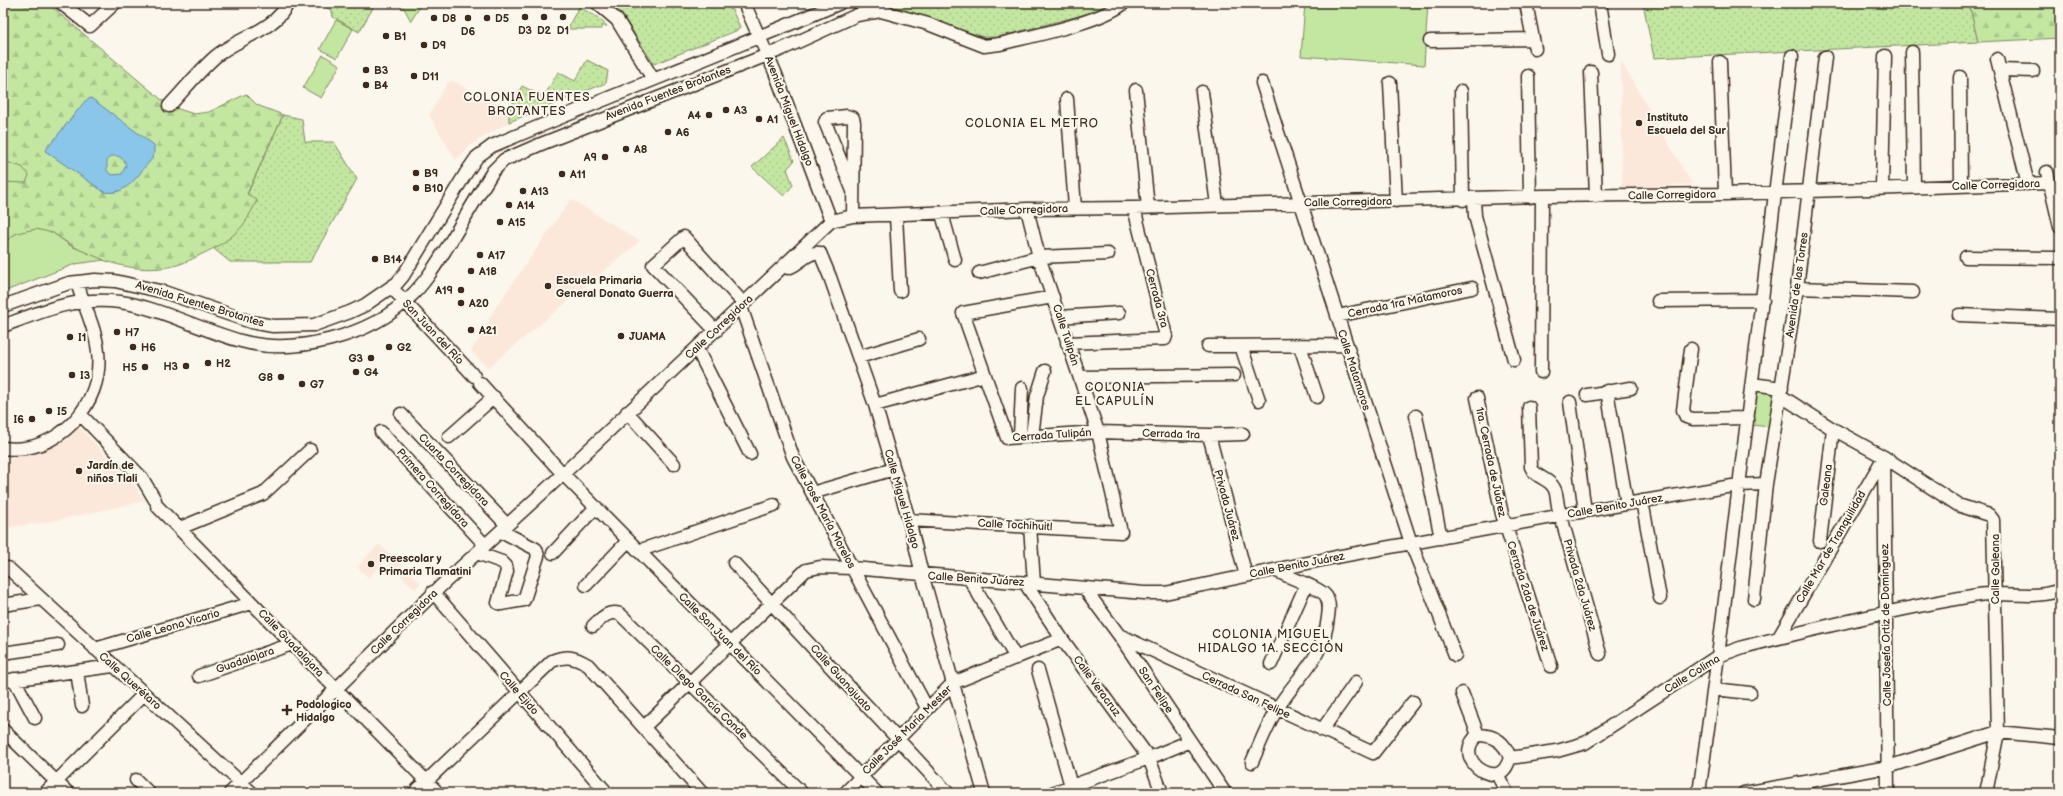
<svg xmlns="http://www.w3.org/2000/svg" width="2063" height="796" viewBox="0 0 2063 796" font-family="'Balsamiq Sans',sans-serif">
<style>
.built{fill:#fce8db}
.grass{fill:url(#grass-dots);stroke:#7f8860}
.forest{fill:url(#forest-firs);stroke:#7f8860}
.park{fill:#c3e7a1;stroke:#7f8860}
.water{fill:#8ac5ea;stroke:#6a8798;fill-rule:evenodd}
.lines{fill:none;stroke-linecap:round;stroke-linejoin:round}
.minor-casing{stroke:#3b2a1e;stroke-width:15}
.minor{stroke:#fbf7ec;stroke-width:12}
.poi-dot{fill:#3b2a1e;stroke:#fbf7ec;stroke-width:1.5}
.labels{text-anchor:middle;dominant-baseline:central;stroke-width:4;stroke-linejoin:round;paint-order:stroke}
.poi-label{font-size:11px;font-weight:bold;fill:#3b2a1e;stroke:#fbf7ec;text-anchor:start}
.street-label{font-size:11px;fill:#3b2a1e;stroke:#fbf7ec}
.neighbourhood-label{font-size:12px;letter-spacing:1px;fill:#3b2a1e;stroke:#fbf7ec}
</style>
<defs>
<pattern id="grass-dots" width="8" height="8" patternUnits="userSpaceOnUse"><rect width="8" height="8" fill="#c3e7a1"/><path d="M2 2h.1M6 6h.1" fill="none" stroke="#a8c68a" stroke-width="1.8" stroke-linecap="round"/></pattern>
<pattern id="forest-firs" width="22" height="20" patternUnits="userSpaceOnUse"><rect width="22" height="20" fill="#c3e7a1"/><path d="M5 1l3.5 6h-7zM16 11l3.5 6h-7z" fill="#a8c68a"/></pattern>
</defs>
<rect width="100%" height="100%" fill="#fbf7ec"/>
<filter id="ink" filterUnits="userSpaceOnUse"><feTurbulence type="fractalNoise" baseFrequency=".025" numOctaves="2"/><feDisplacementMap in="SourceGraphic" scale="8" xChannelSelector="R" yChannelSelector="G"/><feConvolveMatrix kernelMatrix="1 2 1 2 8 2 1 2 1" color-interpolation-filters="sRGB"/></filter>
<g filter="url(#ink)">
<path class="built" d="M1621,61L1692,184L1622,189Z
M453,81L509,110V122L472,144L456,160L429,115L448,82Z
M571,199L640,241L488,368L471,351L478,341L494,310Z
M76,424L139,490L137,492L146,501L48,522L3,528V461L9,463L13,455L22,454Z
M379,544L421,583L415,589L385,561L369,578L357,567Z"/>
<path class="grass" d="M320,3H371L373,8L359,32L333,17L332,11Z
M609,3H726L732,10L740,27L738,30L654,64L623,16Z
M888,3H1115L1105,9L998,37H984L888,8Z
M1643,3H1969L1978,42L1654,58Z
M579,7L597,17L607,26H602V29H569V25Z
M587,60L608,71L606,83L509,122V110L522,86L544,97L558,72L575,81Z
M283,115L302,119L305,142H334L357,179L310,262H230L214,249L243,225L257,201L247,195Z
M784,138L794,161L787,169L793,185L784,196L752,167Z"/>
<path class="forest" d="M3,3H47L169,106L194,114L209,112L246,94L257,105L283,115L247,194L257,200C253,208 249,217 244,224C234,237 216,248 202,254C194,258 185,263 177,265C134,277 87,258 53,233L3,243Z
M1969,3H2060V38L1978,42Z"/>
<path class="park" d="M393,3H422L411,21L404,8Z
M1305,3H1428L1424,65L1301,56Z
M336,20L353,29L337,58L320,49Z
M323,55L340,65L321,98L303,88Z
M3,161L22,167L29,175L26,183L3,182Z
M36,229L53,233L71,246L104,260L75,264L3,292V243L17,233Z
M1755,388L1777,391L1772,427L1750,425Z"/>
<path class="water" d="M91,98L154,145V152L152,159C137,175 128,196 104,192L45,151L85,101ZM110,156H118L124,160L126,165L122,174L112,175L107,171V161Z"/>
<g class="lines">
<defs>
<path id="minor" d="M61,3L90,26L115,3
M597,3L617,20L653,79
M744,3L775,72L831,221
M1526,3L1535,49
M1600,3L1608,54
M1430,41L1533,39
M1912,52L1914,187
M1997,59L2028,184
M1720,62L1725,194
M2000,70L2033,71
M1591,72L1596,196
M1528,76L1530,197
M1960,77L1961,186
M1262,83L1411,543L1455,655
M1390,83L1396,201
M1136,90L1148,207
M1461,91L1463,200
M1202,92L1217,205
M1067,99L1075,208
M169,106C184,90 199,71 215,57C236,38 275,31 288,3
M2047,172L2060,227
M1882,188L1885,56
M853,191L825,122L827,118L847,116L853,118L854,122L853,216
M1474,199L1475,216L1514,360
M942,214L955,260
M896,216L900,291
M1966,257L2060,258
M788,268C799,265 807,251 820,253L830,277L875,405L909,520L922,574L984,793
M979,273L1039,257L1108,254
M392,288L474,376
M1797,288L1913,292
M1053,297L963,313L1007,438L1098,432L1209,435L1243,434
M1658,301L1763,300
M3,306L69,283L95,280L115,281L164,292L251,322L273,326L314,325L350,312L365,305L397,283L403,276L466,173L477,157L492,146C608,97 725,52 840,3
M741,307L793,457L927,708
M1959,315L2060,319
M1337,316L1472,288
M1059,317L1119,313
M3,326C43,311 76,296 120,302C158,307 203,331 241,341C294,356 371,336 410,297C427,281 438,261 451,241C465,217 479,194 493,171L504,160L541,144L780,50L857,15L881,11L928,24L984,46L1000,44C1031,36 1102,22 1124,3
M716,331L653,265L684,237L744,304
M1067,343L1165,339L1166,336L1134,208
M1208,346L1346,345
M1241,346L1259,400
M1300,346L1317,397
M697,349L750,454
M1691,349L1683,410L1686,417L1693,419L1748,418
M859,357L919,339
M1541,372L1542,196
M1080,377L1234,375
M480,383L563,474L877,793
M1752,384L1782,388
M1607,391L1627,504
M1587,395L1631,388
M1781,396L1833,429L1884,457L1958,505L1989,515L1993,520L1998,732L1986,793
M1477,398L1502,514L1551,666
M1570,402L1585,511
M875,405L985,375
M1529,407L1531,467C1535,478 1549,478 1554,488C1557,493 1557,501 1558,506L1600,654
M627,412L674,464
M401,414L507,525
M81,415L142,478L155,500
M1416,416L1441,538
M381,432L485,545
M1209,435L1246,576
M1020,436L1022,388
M1032,436L1037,396L1045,371
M449,437L494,397
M3,448C57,456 104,404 98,352C96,328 83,305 77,282
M1884,457L1888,793
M812,493L894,469
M1642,501L1660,598
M157,506L438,793
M909,520L1121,532L1098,432L1039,257L1027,209
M1030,526L1034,583
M180,528L263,494L310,450
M1820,541L1833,429
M638,551L774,505
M477,553L502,562L506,566L507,571L498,603L501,604L524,600L538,556L536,549L501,531
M553,553L596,507
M734,563L948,793
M8,568L252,793
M969,578L1016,658
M1025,583L1062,639L1149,758L1162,793
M586,585L628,541
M1084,588L1119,635L1225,793
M433,592L607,793
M1754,599L1766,484L1797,288L1825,57
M3,605L41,599
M593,626C602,618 608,610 620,614L802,793
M1119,635L1373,753L1413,702
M1779,637L1884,457
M95,649L252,603
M3,653L58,645
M1271,664L1306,585
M1038,670L1073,793
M77,671L82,706
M199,676L292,644
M14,679L35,718
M3,681L113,666
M1714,689L1750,693
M1462,693L1478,735
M644,727L806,570L820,567L852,568L1144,593H1165L1336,557L1585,511L1738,485L1766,484
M3,730L68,793
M1322,730L1356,682
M1478,735C1494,735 1505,742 1510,758C1508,764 1505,772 1497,774C1480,777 1456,753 1478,735Z
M1510,758L1557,751L1585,743L1718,656L1743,647C1821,627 1899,608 1978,595C2005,591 2035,600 2060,590
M1252,762C1260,744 1267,725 1277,709C1297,676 1324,659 1328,617C1329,610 1330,603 1326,596C1321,588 1285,576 1275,570
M1497,774L1507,793
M136,780L149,793
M45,793L144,694
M230,793L445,582L563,474L831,221L853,216L1027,209L1134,208L1542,196L1725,194L2048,183
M414,793L552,661C567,655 574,657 588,665L702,793
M845,793L953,683L1062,639
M1052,793L1149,758L1190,741
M1699,793L1718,656L1792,56
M1744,793L1888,767L1998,732L2060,738"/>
</defs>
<use href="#minor" class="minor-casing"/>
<use href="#minor" class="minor"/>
</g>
</g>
<g class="poi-dot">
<circle cx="525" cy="17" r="4"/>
<circle cx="544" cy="17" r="4"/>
<circle cx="563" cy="17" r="4"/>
<circle cx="434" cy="18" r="4"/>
<circle cx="468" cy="18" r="4"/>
<circle cx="487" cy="18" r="4"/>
<circle cx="386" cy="36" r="4"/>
<circle cx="424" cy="45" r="4"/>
<circle cx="366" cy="70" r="4"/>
<circle cx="414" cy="76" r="4"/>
<circle cx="366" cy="85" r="4"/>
<circle cx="726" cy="110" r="4"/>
<circle cx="709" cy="115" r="4"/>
<circle cx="759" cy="119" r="4"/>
<circle cx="1639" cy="123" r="4"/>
<circle cx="668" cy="132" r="4"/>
<circle cx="626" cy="149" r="4"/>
<circle cx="605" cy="157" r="4"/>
<circle cx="416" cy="173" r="4"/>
<circle cx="562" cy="174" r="4"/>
<circle cx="416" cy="188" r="4"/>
<circle cx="523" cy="191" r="4"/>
<circle cx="509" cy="205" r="4"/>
<circle cx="500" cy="222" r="4"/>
<circle cx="480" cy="255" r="4"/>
<circle cx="375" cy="259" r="4"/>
<circle cx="471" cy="271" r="4"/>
<circle cx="548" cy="286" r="4"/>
<circle cx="461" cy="290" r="4"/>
<circle cx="461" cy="303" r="4"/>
<circle cx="471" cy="330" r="4"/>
<circle cx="117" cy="332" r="4"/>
<circle cx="621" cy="336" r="4"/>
<circle cx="70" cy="337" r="4"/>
<circle cx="133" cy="347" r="4"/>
<circle cx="389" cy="347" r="4"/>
<circle cx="371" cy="358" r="4"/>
<circle cx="208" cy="363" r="4"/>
<circle cx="186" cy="366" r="4"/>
<circle cx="145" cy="367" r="4"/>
<circle cx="356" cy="372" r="4"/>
<circle cx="72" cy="375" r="4"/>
<circle cx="281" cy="377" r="4"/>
<circle cx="302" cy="384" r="4"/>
<circle cx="49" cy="411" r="4"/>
<circle cx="32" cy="419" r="4"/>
<circle cx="79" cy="471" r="4"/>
<circle cx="371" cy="564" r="4"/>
<path d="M285 704h4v4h4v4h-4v4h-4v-4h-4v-4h4z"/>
</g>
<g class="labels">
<g class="poi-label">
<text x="442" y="18">D8</text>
<text x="495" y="18">D5</text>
<text x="525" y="30" text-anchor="middle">D3</text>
<text x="544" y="30" text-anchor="middle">D2</text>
<text x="563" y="30" text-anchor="middle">D1</text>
<text x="468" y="31" text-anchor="middle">D6</text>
<text x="394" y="36">B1</text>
<text x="432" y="45">D9</text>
<text x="374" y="70">B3</text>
<text x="422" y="76">D11</text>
<text x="374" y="85">B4</text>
<text x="734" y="110">A3</text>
<text x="701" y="115" text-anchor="end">A4</text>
<text x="1647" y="117">Instituto<tspan x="1647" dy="13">Escuela del Sur</tspan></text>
<text x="767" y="119">A1</text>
<text x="676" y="132">A6</text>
<text x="634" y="149">A8</text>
<text x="597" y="157" text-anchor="end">A9</text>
<text x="424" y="173">B9</text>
<text x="570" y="174">A11</text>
<text x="424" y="188">B10</text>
<text x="531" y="191">A13</text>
<text x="517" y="205">A14</text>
<text x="508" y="222">A15</text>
<text x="488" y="255">A17</text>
<text x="383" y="259">B14</text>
<text x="479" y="271">A18</text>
<text x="556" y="280">Escuela Primaria<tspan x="556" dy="13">General Donato Guerra</tspan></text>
<text x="453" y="290" text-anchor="end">A19</text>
<text x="469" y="303">A20</text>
<text x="479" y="330">A21</text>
<text x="125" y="332">H7</text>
<text x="629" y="336">JUAMA</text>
<text x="78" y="337">I1</text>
<text x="141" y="347">H6</text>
<text x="397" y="347">G2</text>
<text x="363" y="358" text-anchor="end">G3</text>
<text x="216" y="363">H2</text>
<text x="178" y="366" text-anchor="end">H3</text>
<text x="137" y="367" text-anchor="end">H5</text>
<text x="364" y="372">G4</text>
<text x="80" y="375">I3</text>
<text x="273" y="377" text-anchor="end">G8</text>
<text x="310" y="384">G7</text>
<text x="57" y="411">I5</text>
<text x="24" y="419" text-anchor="end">I6</text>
<text x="87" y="465">Jardín de<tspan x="87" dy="13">niños Tlali</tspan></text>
<text x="379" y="558">Preescolar y<tspan x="379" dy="13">Primaria Tlamatini</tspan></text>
<text x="296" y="704">Podologico<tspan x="296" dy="13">Hidalgo</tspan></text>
</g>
<g class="street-label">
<text transform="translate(668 93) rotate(-21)">Avenida Fuentes Brotantes</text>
<text transform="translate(789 111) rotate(69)">Avenida Miguel Hidalgo</text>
<text transform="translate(1996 185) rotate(-2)">Calle Corregidora</text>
<text transform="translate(1672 195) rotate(-1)">Calle Corregidora</text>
<text transform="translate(1348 202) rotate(-1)">Calle Corregidora</text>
<text transform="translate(1024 210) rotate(-2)">Calle Corregidora</text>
<text transform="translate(1797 285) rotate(-82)">Avenida de las Torres</text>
<text transform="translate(1157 298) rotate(75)">Cerrada 3ra</text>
<text transform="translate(1405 302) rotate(-12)">Cerrada 1ra Matamoros</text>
<text transform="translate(200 304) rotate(17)">Avenida Fuentes Brotantes</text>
<text transform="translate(719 327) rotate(-43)">Calle Corregidora</text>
<text transform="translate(433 332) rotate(47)">San Juan del Río</text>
<text transform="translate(1066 335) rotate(72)">Calle Tulipán</text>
<text transform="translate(1354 370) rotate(72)">Calle Matamoros</text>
<text transform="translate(1171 434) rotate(2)">Cerrada 1ra</text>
<text transform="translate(1052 435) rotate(-4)">Cerrada Tulipán</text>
<text transform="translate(1491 462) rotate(78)">1ra. Cerrada de Juárez</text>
<text transform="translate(454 470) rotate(46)">Cuarta Corregidora</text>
<text transform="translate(1826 485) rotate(-83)">Galeana</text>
<text transform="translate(433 488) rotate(48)">Primera Corregidora</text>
<text transform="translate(902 499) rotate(74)">Calle Miguel Hidalgo</text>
<text transform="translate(1227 505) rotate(75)">Privada Juárez</text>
<text transform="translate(1615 506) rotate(-10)">Calle Benito Juárez</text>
<text transform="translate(823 512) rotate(62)">Calle José María Morelos</text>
<text transform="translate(1015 525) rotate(3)">Calle Tochihuitl</text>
<text transform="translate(1831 547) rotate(-60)">Calle Mar de Tranquilidad</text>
<text transform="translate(1297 565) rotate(-11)">Calle Benito Juárez</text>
<text transform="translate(1995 569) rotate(-90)">Calle Galeana</text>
<text transform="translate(976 579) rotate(4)">Calle Benito Juárez</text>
<text transform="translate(1580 585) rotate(74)">Privada 2da Juárez</text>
<text transform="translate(1528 596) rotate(72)">Cerrada 2da de Juárez</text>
<text transform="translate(404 622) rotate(-44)">Calle Corregidora</text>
<text transform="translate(1886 625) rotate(-91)">Calle Josefa Ortiz de Domínguez</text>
<text transform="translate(173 626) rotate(-16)">Calle Leona Vicario</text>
<text transform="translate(720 634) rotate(45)">Calle San Juan del Río</text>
<text transform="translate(291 643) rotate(46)">Calle Guadalajara</text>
<text transform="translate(245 660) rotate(-19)">Guadalajara</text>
<text transform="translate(1692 674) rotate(-32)">Calle Colima</text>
<text transform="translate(841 678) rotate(48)">Calle Guanajuato</text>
<text transform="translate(130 681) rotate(42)">Calle Querétaro</text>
<text transform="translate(1097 686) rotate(54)">Calle Veracruz</text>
<text transform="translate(1156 690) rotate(56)">San Felipe</text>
<text transform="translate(699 692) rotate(44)">Calle Diego García Conde</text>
<text transform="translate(519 693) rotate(49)">Calle Ejido</text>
<text transform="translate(1246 695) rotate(25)">Cerrada San Felipe</text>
<text transform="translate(907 730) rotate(-45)">Calle José María Mester</text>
</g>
<g class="neighbourhood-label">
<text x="527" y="97">COLONIA FUENTES<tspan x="527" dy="14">BROTANTES</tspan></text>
<text x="1032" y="123">COLONIA EL METRO</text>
<text x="1115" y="387">COLONIA<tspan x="1115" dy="14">EL CAPULÍN</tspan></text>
<text x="1271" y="634">COLONIA MIGUEL<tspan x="1271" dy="14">HIDALGO 1A. SECCIÓN</tspan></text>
</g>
</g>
<rect width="2063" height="796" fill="none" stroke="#fbf7ec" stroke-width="16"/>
<rect x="8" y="8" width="2047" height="780" fill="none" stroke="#3b2a1e" stroke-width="1.5" filter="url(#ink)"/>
</svg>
